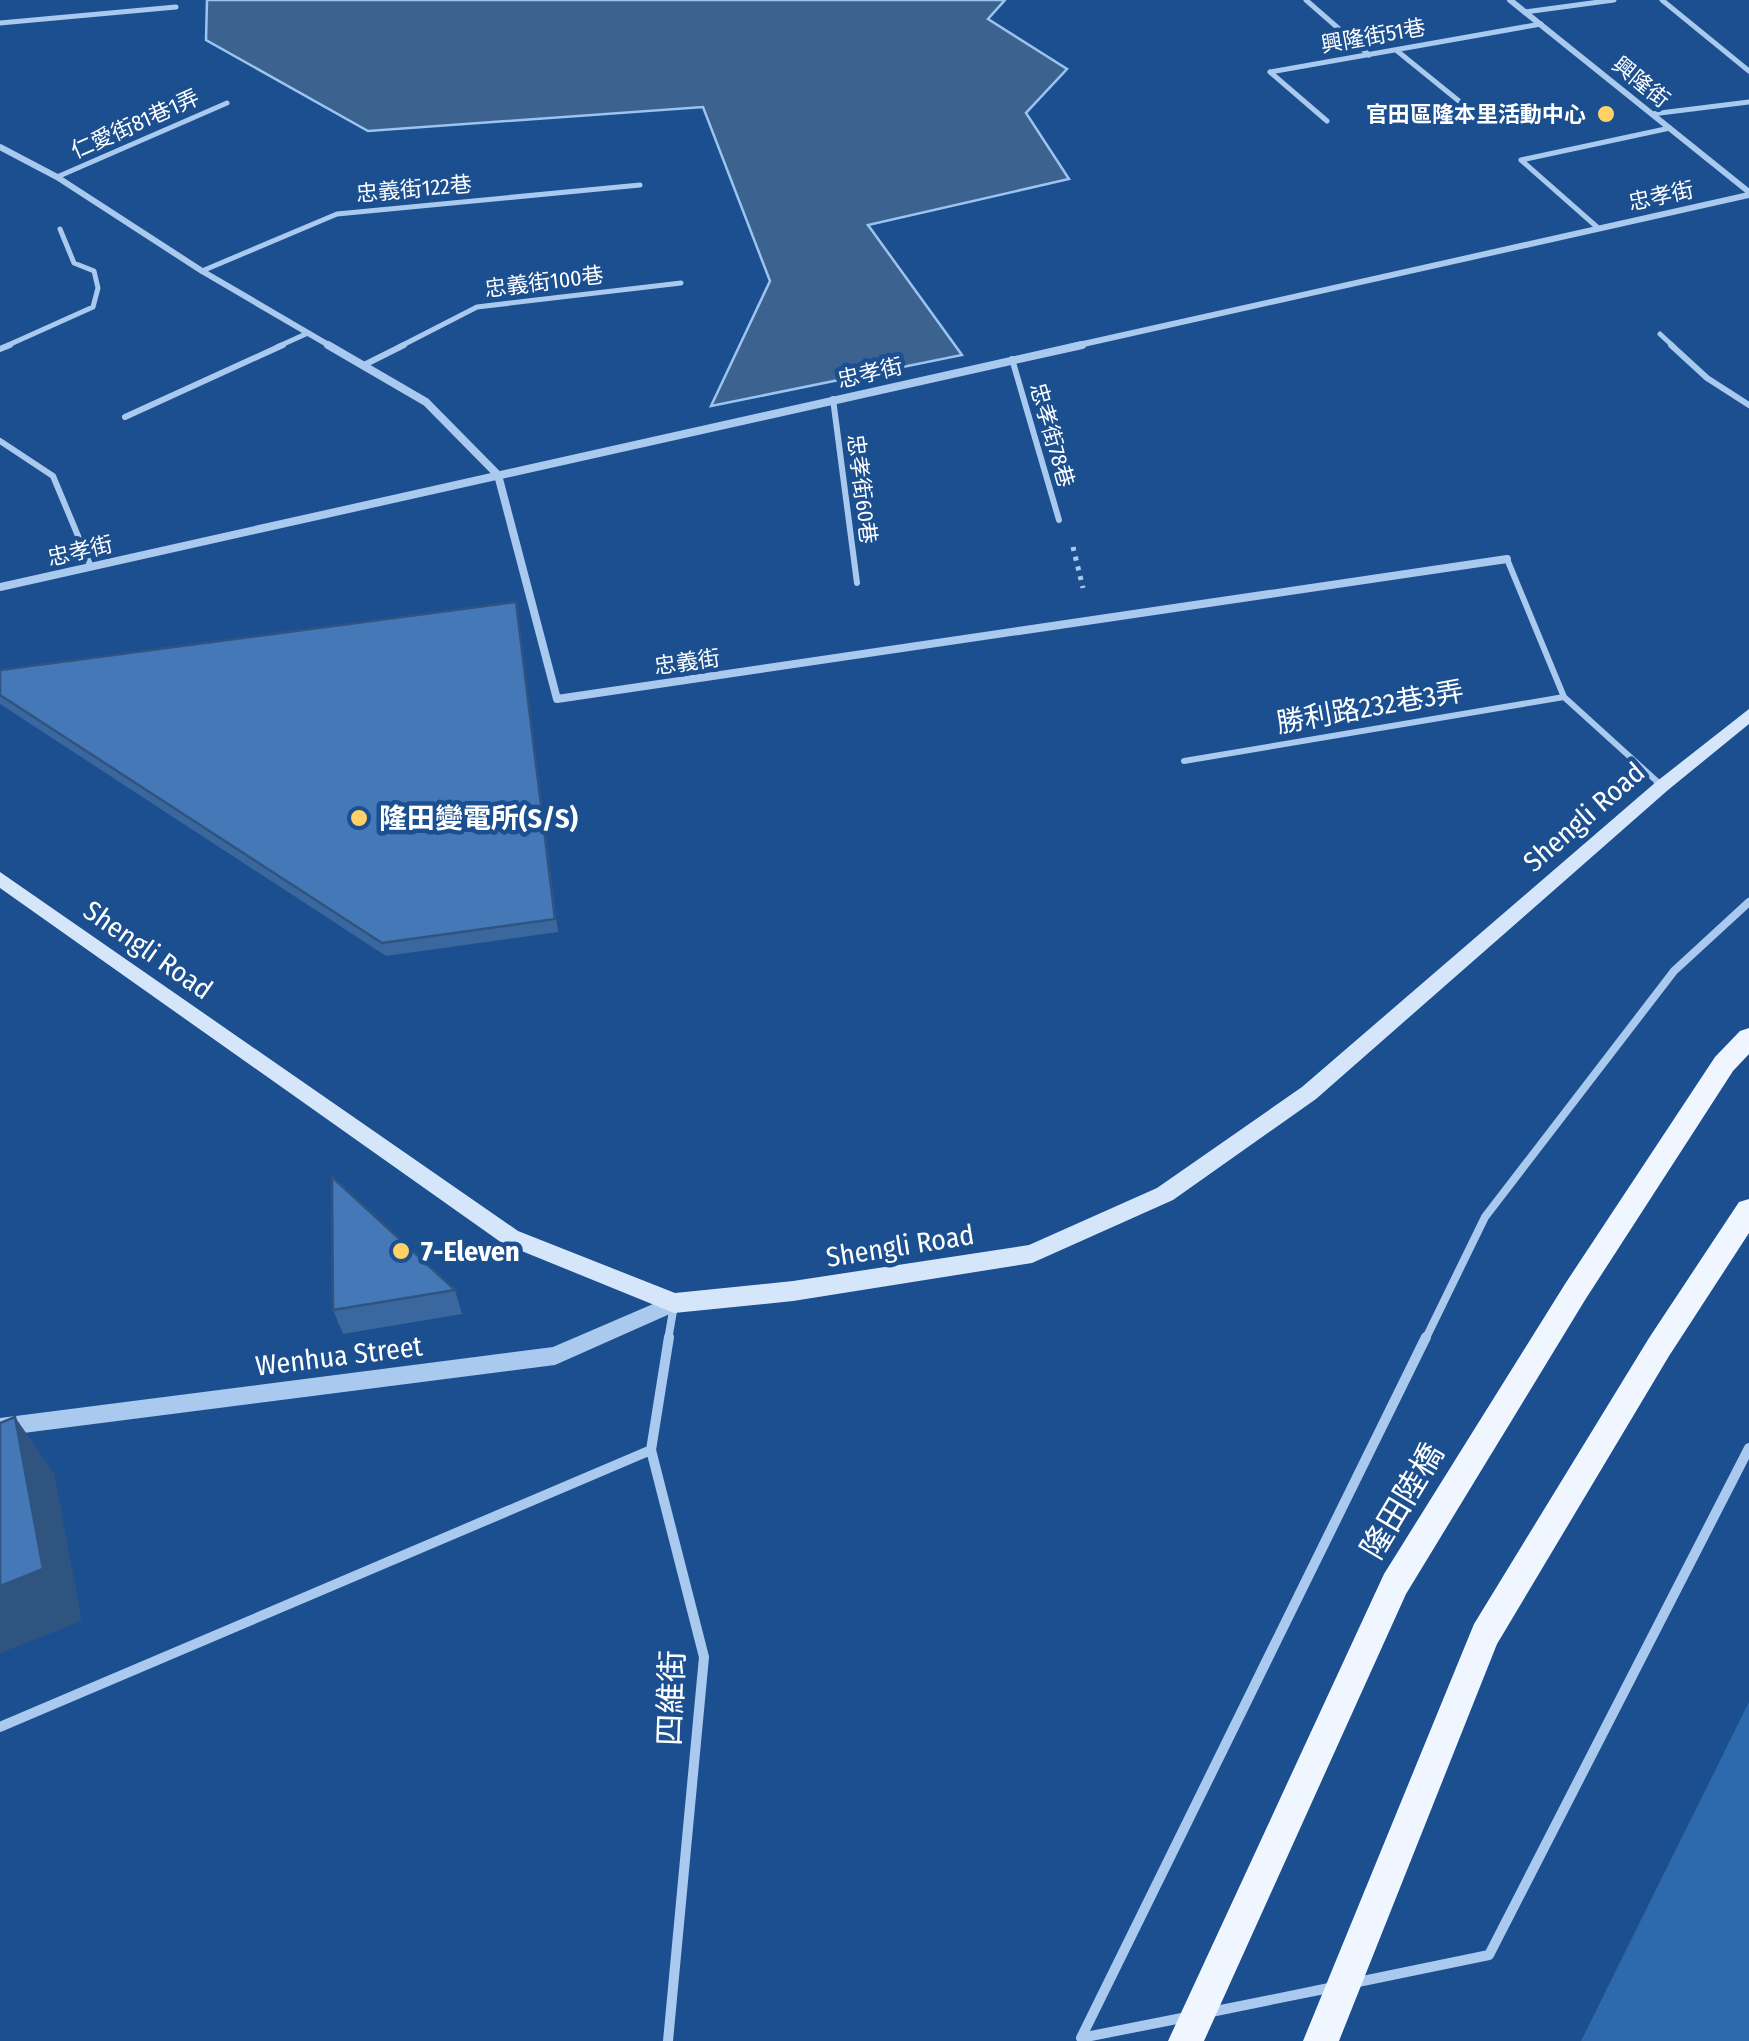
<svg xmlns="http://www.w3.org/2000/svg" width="1749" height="2041" viewBox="0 0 1749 2041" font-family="'Fira Sans Condensed','Noto Sans TC',sans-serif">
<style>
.green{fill:#2e69ad}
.water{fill:#3c6290;stroke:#9cc4f0;stroke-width:2.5}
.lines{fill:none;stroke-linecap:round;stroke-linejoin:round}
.path{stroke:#a9c9ee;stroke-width:5;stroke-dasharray:4 6;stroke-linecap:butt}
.service-far3{stroke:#a9c9ee;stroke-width:5}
.service-far2{stroke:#a9c9ee;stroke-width:6}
.service-far1{stroke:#a9c9ee;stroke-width:8}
.service{stroke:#a9c9ee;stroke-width:10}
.minor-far1{stroke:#a9c9ee;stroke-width:6}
.minor{stroke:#a9c9ee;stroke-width:8}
.tertiary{fill:#a9c9ee;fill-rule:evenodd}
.secondary{fill:#d6e6fa;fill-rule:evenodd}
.primary{fill:#f0f6ff;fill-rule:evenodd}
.wall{fill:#3a679d}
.shaded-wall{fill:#305480}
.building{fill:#4478b7;stroke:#305480;stroke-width:2.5}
.poi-dot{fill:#ffd166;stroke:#1b4f8f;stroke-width:4}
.labels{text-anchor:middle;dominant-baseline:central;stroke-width:9;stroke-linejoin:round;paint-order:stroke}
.far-street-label{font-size:22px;fill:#fff;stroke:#1b4f8f}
.far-poi-label{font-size:22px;font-weight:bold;fill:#fff;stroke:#1b4f8f;text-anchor:end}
.street-label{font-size:28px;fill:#fff;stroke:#1b4f8f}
.poi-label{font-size:28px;font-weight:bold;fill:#fff;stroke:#1b4f8f;text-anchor:start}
.near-street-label{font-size:32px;fill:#fff;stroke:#1b4f8f}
</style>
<rect width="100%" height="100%" fill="#1b4f8f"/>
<path class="green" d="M1749,1702V2041H1581Z"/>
<path class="water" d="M207,0H1005L988,19L1067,69L1026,113L1069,179L868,225L962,355L711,406L770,281L703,107L368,131L206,40Z"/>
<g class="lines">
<path class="path" d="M1073,547L1083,588"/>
<path class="service-far3" d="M1306,0L1369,55
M1662,0L1749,71
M1525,12L1614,0
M0,23L176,7
M1396,50L1486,123
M1270,72L1541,24
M1270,72L1327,121
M1652,114L1749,102
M57,177L227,103
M1597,227L1521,160L1670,128
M202,271L337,214L640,185
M1660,334L1674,347
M4,347L93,307L98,288L94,271L74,263L60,229
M277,347L308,333
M399,347L477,307L681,283"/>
<path class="service-far2" d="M1671,345L1707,378L1749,405
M0,349L10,345
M1012,359L1059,520
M364,365L404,345
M833,399L857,583
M125,417L283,345
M0,441L53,476L91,567
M1507,559L1564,697L1661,785
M1184,761L1564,697"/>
<path class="service-far1" d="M1658,783L1662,786
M668,1340L674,1305
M1425,1340L1485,1217L1674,971L1749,902"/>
<path class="service" d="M0,1727L651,1450
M1353,1983L1489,1955L1749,1448
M1211,2012L1334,1987
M1187,2017L1081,2038L1426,1337
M668,2041L704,1657L651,1450L669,1337"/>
<path class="minor-far1" d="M1510,0L1749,192
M0,147L57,177L202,271L332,347
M1070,347L1749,195"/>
<path class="minor" d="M328,345L426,402L498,475L557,699L1507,559
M0,587L1082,345"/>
<path class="tertiary" d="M674,1295L681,1297L684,1303L681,1309L555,1365L0,1436V1418L553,1347Z"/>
<path class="secondary" d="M1749,709V724L1668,790L1316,1099L1173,1200L1032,1263L793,1301L674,1313L502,1243L0,888V872L518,1231L675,1293L793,1281L1029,1245L1157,1188L1302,1087L1656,782Z"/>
<path class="primary" d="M1749,1028V1054L1733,1071L1585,1300L1406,1594L1204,2041H1168L1384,1574L1565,1284L1715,1057L1740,1031Z
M1749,1199V1233L1669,1356L1497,1644L1339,2041H1303L1474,1624L1649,1338L1739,1202Z"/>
</g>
<path class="wall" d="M516,602L558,932L386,956L0,704V670Z
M455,1290L462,1314L343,1334L333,1310Z"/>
<path class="shaded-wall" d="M15,1417L54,1473L82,1621L0,1653V1586Z"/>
<path class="building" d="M516,602L555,919L382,943L0,695V670Z
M332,1177L455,1290L333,1310Z
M15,1417L43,1569L0,1586V1423Z"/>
<g class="poi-dot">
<circle cx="1606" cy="114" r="10"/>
<circle cx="359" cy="818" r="10"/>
<circle cx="401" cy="1251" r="10"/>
</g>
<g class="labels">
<g class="far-street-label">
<text transform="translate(1373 36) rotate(-10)">興隆街51巷</text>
<text transform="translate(1641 82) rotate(39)">興隆街</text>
<text transform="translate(135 124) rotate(-24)">仁愛街81巷1弄</text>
<text transform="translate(414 189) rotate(-5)">忠義街122巷</text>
<text transform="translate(1661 196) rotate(-12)">忠孝街</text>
<text transform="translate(544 282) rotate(-7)">忠義街100巷</text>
<text transform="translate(870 373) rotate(-13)">忠孝街</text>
<text transform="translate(1052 435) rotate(74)">忠孝街78巷</text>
<text transform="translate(862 489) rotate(83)">忠孝街60巷</text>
<text transform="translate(80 551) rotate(-13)">忠孝街</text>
<text transform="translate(687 662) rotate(-8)">忠義街</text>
</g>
<g class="far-poi-label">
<text x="1586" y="114">官田區隆本里活動中心</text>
</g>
<g class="street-label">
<text transform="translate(1370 707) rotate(-10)">勝利路232巷3弄</text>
<text transform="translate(1584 817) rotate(-41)">Shengli Road</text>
<text transform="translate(148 950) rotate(35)">Shengli Road</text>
<text transform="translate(900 1246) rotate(-9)">Shengli Road</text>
<text transform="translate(339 1356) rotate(-7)">Wenhua Street</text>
</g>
<g class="poi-label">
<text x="379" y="818">隆田變電所(S/S)</text>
<text x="421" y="1251">7-Eleven</text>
</g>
<g class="near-street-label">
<text transform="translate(1402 1501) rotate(-59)">隆田陸橋</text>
<text transform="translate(671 1698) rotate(-88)">四維街</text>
</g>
</g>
</svg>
